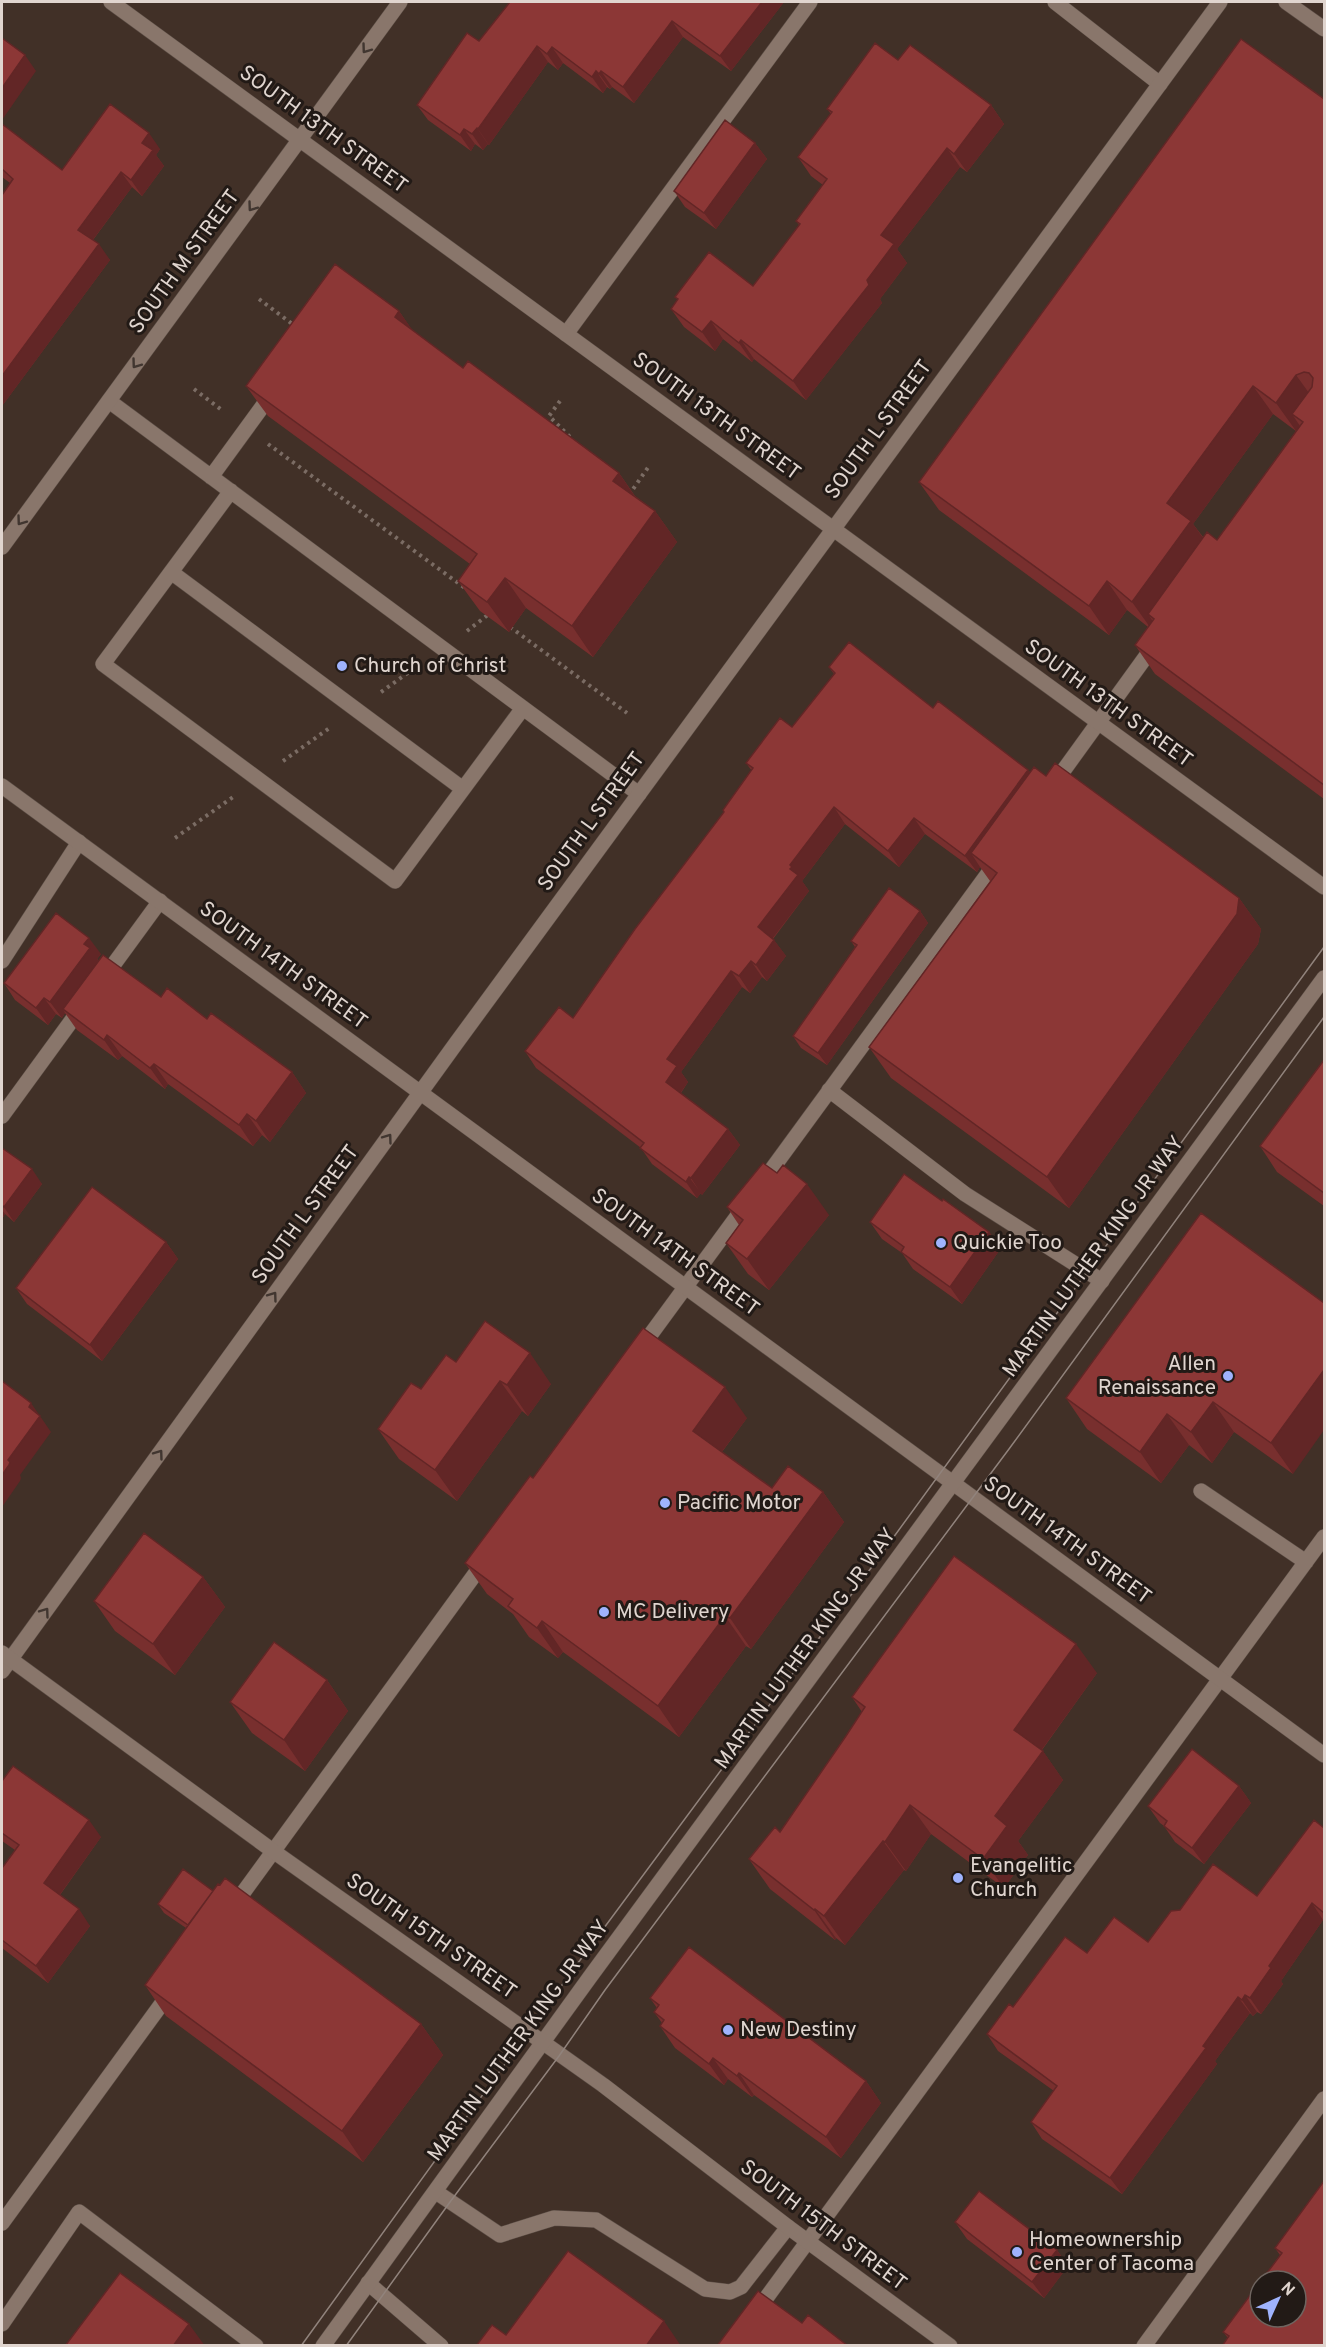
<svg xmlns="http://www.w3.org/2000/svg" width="1326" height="2347" viewBox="0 0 1326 2347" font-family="Overpass,sans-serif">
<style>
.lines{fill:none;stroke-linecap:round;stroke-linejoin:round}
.service-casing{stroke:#5b4d45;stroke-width:16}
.minor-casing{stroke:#5b4d45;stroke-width:16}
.tertiary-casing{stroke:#5b4d45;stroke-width:16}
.secondary-casing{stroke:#5b4d45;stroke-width:16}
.path{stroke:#7b6c64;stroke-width:4;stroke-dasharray:3 4.5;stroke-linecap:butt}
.service{stroke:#89766b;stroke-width:15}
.minor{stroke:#89766b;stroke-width:15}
.tertiary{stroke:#89766b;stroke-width:15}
.secondary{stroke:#89766b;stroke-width:15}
.tram{stroke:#91837c;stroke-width:1.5}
.wall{fill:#782f2e;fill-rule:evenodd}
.shaded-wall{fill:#622626}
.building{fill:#8c3736;stroke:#622626;stroke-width:1.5}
.oneway{stroke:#413630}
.poi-dot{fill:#9fb3fd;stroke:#221a16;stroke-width:2}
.labels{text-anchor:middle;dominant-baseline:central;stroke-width:6;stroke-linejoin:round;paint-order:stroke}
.street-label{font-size:21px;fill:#e0d5cf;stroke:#221a16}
.poi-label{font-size:21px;fill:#e0d5cf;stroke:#221a16;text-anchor:start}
</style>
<rect width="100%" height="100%" fill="#413027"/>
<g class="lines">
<defs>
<path id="service" d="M1055,2L1160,84
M566,334L810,2
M109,401L639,794
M211,477L273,392
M231,491L103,664L395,881L523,708
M171,572L463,789
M1053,785L1155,644
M2,961L79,842
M103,979L160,901
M829,1090L965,1194L1102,1281
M2,1116L83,1005
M761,1184L998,860
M640,1349L747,1203
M1201,1491L1306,1562
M232,1908L486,1559
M436,2192L500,2235L554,2218L596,2220L705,2289L730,2292L741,2287L788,2227
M2,2223L171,1991
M368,2283L441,2346
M2,2324L79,2212L256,2346
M731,2346L1324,1537"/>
<path id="minor" d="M111,2L1324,887
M2,547L400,2
M2,786L1324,1755
M2,1671L457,1042L1220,2"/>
<path id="tertiary" d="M1286,2L1324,29
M2,1653L273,1851L603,2085L788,2227L950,2346
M1144,2346L1324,2099"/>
<path id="secondary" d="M323,2346L590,1977L1324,978"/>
</defs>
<use href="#service" class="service-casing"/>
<use href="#minor" class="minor-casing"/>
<use href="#tertiary" class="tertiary-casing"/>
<use href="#secondary" class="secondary-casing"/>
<path class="path" d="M259,299L295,326
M194,389L223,411
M560,401L549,416L573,440
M268,444L465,588
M629,495L649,466
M510,627L627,713
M467,631L489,614
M381,692L419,665
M283,761L331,727
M175,838L233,797"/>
<use href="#service" class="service"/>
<use href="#minor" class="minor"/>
<use href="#tertiary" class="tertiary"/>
<use href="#secondary" class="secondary"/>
<path class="tram" d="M301,2346L575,1967L874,1564L1324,947
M346,2346L450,2202L559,2056L605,1990L1009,1449L1324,1017"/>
</g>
<path class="wall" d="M510,2H784L731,71L683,37L634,103L612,87L610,89L607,87L603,93L563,63L558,70L548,62L489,145L488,144L483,150L475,144L471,151L428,120L417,105L479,41Z
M898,60L991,105L1004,124L967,172L960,167L897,249L907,263L880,299L882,303L806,400L754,359L752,362L723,339L715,351L684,327L671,309L678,300L675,297L753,286L799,225L796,221L823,185L811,176L798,157L831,114L827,109Z
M1324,99V799L1155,674L1135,645L1148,627L1127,610L1109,635L939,510L919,482ZM1273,414L1296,431L1217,540L1203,537L1193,524Z
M2,124L62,170L160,149L156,155L164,166L142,196L132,187L93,240L110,260L2,406V195L10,183L2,177Z
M755,143L767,159L716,229L685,207L674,191Z
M399,311L412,330L463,368L619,473L635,496L655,511L677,542L593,657L526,608L509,632L480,611L458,581L470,564L268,416L246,386Z
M829,667L933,708L1030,772L1046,776L1239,898L1261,929L1258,944L1069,1208L891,1078L869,1047L990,881L980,867L977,872L925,834L899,867L845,824L802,881L809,891L773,939L786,956L767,981L762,977L750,993L742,987L681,1072L688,1082L681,1093L728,1129L740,1145L702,1195L701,1193L697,1198L652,1164L641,1148L536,1068L525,1051L573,1018L724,812L723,810L752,771L746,763L792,727L834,674Z
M920,911L928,923L827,1065L801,1048L793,1036L855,947L851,941Z
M101,954L97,959L99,961L161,997L207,1019L292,1072L306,1093L270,1142L262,1135L253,1146L168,1084L165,1089L122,1056L118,1060L77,1030L65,1013L62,1018L56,1014L48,1025L15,1000L4,983Z
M1324,1060V1206L1277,1172L1260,1146Z
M2,1148L42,1184L14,1222L5,1214L2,1219Z
M942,1201L989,1232L1001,1248L962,1304L913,1269L902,1253L882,1239L870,1222Z
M727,1207L829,1215L769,1290L748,1274L726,1243L739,1225Z
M1201,1213L1293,1474L1234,1432L1212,1463L1189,1445L1161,1483L1087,1429L1066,1398Z
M166,1242L178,1259L102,1361L27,1304L16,1288Z
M456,1362L551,1384L528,1416L522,1411L457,1501L399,1459L378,1429L421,1389Z
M747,1418L722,1452L772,1488L823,1492L844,1522L751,1649L746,1646L679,1737L563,1652L558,1658L529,1637L513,1614L487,1594L465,1563L533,1478Z
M203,1577L225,1607L175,1675L115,1631L94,1601Z
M1097,1673L1042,1750L1063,1780L1018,1841L1028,1855L1004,1888L931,1834L906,1871L904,1870L845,1945L836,1938L835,1940L770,1889L749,1859L780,1832L862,1712L852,1697Z
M327,1680L348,1711L305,1771L252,1733L230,1702Z
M2,1781L101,1837L60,1895L90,1926L48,1983L2,1948V1868L15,1850L2,1841Z
M1239,1786L1251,1803L1204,1864L1175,1842L1164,1826L1160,1823L1148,1806Z
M1324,1828V1921L1323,1920L1281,1981L1283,1984L1261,2014L1257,2012L1253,2016L1250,2013L1215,2061L1217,2064L1122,2194L1042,2139L1031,2122L1054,2091L998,2051L987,2034L1013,2007L1087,1953L1148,1942L1180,1910L1257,1896Z
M213,1891L421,2024L443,2055L363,2162L166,2016L145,1985L186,1928L164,1913L158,1904Z
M650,1998L866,2081L881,2103L841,2158L754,2095L752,2097L728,2079L724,2085L675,2048L660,2026L662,2023L654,2012L657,2008Z
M1324,2181V2346L1228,2338L1223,2332L1280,2255L1275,2248Z
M955,2222L1057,2250L1068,2266L1044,2298L967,2239Z"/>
<path class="shaded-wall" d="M762,2H784L731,71L720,56Z
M672,21L683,37L634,103L623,87Z
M537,46L548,62L489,145L478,129Z
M552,47L563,63L558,70L547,54Z
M25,55L36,71L2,120V88Z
M596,71L607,87L603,93L592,77Z
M601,71L612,87L610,89L599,74Z
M991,105L1004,124L967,172L954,154Z
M477,128L488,144L483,150L472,134Z
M464,129L475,144L471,151L460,135Z
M149,133L160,149L156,155L164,166L142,196L131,180L142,143Z
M755,143L767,159L716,229L704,213Z
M947,148L960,167L897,249L907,263L880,299L882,303L806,400L793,381L867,280L881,235Z
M121,172L132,187L89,245L78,230Z
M99,244L110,260L2,406V376Z
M399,311L420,341L395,317Z
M711,321L723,339L715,351L702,332Z
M741,340L754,359L752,362L739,343Z
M1296,375L1317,404L1292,414L1300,426L1296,431L1276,403Z
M1253,386L1273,414L1193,524L1211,549L1154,619L1148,614L1156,626L1152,630L1132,602L1167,503Z
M619,473L640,504L613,481Z
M655,511L677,542L593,657L572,626Z
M505,578L526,608L509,632L487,602Z
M1107,581L1127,610L1109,635L1089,606Z
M1028,770L1040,786L971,853L980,867L977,872L965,856Z
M834,807L845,824L802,881L809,891L769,943L758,927L790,869V865Z
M914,818L925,834L899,867L888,851Z
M1239,898L1261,929L1258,944L1069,1208L1047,1177Z
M920,911L928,923L827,1065L818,1053Z
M89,938L101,954L97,959L101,964L63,1009L65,1013L62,1018L50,1002L84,944Z
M774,940L786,956L767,981L756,965Z
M751,961L762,977L750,993L739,976Z
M731,971L742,987L681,1072L688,1082L677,1098L666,1082L667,1059Z
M44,998L56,1014L48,1025L36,1008Z
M107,1035L122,1056L118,1060L104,1040Z
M154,1064L168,1084L165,1089L150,1068Z
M292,1072L306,1093L270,1142L256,1121Z
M247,1114L262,1135L253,1146L239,1125Z
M728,1129L740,1145L702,1195L691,1178Z
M32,1169L42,1184L14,1222L4,1207Z
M689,1177L701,1193L697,1198L686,1182Z
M807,1184L829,1215L769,1290L747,1259Z
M2,1210L5,1214L2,1219Z
M989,1232L1001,1248L962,1304L950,1287Z
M166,1242L178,1259L102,1361L90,1345Z
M530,1353L551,1384L528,1416L507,1385Z
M1324,1370V1430L1293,1474L1271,1443Z
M500,1381L522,1411L457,1501L435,1470Z
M725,1387L747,1418L715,1461L693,1431Z
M1213,1402L1234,1432L1212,1463L1191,1432Z
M31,1403L51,1432L20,1475L21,1478L20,1481L2,1507V1475L29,1407Z
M1167,1414L1189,1445L1161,1483L1140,1452Z
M823,1492L844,1522L751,1649L730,1618Z
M203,1577L225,1607L175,1675L153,1644Z
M725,1616L746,1646L679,1737L658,1706Z
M542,1621L563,1652L558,1658L537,1628Z
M1076,1644L1097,1673L1035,1759L1014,1730Z
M327,1680L348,1711L305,1771L284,1740Z
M1043,1751L1063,1780L1018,1841L1028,1855L1004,1888L983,1859L995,1816Z
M1239,1786L1251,1803L1204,1864L1192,1848Z
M910,1805L931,1834L906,1871L885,1842Z
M89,1820L101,1837L56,1900L44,1883Z
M883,1841L904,1870L845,1945L824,1916Z
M1312,1903L1323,1920L1281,1981L1283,1984L1261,2014L1250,1998L1269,1966Z
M79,1909L90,1926L48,1983L36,1966Z
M815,1909L836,1938L835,1940L814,1910Z
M1245,1995L1257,2012L1253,2016L1242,2000Z
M1238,1997L1250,2013L1215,2061L1217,2064L1122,2194L1110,2178L1203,2046Z
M421,2024L443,2055L363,2162L342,2131Z
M713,2058L728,2079L724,2085L709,2064Z
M739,2073L754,2095L752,2097L737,2076Z
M866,2081L881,2103L841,2158L826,2137Z
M1057,2250L1068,2266L1044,2298L1032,2282Z
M664,2321L681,2346H646Z
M189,2324L205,2346H173Z"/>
<path class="building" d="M510,2H762L720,56L672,21L623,87L601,71L599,74L596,71L592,77L552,47L547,54L537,46L478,129L477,128L472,134L464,129L460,135L417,105L467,33L479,41Z
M2,38L25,55L2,88Z
M1241,39L1324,99V785L1135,645L1154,619L1148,614L1207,532L1217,540L1303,422L1292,414L1312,387L1313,378L1309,373L1304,372L1296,375L1276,403L1253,386L1167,503L1191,521L1132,602L1107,581L1089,606L919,482Z
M875,43L898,60L910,45L991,105L954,154L947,148L881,235L894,244L867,280L869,285L793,381L741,340L739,343L711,321L702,332L671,309L678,299L675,297L709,252L753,286L800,224L796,221L827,179L798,157L832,112L827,109Z
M110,104L149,133L142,143L153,150L131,180L121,172L78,230L99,244L2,376V195L13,179L2,169V124L62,170Z
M725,120L755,143L704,213L674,191Z
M335,264L399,311L395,317L463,368L468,361L619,473L613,481L655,511L572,626L505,578L487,602L458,581L477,554L246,386Z
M849,642L933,708L938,701L1028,770L965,856L914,818L888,851L834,807L790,865L792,867L790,869L798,875L758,927L774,940L756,965L751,961L739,976L731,971L667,1059L677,1066L666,1082L728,1129L691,1178L689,1177L686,1182L640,1148L644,1143L525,1051L559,1007L573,1018L635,929L724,812L723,810L753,768L746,763L780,718L792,727L835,673L829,667Z
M1055,763L1239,898L1237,914L1047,1177L869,1047L997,873L971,853L1034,767L1046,776Z
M889,888L920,911L818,1053L793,1036L857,945L851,941Z
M56,913L89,938L84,944L90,948L50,1002L44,998L36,1008L4,983Z
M103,955L161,997L167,988L207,1019L211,1013L292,1072L256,1121L247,1114L239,1125L154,1064L150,1068L107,1035L104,1040L63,1009Z
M1324,1060V1193L1260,1146Z
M2,1148L32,1169L4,1207L2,1205Z
M763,1163L777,1173L783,1165L807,1184L747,1259L726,1243L743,1220L727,1207Z
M904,1174L942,1201L943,1199L989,1232L950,1287L901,1252L904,1247L870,1222Z
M92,1187L166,1242L90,1345L16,1288Z
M1201,1213L1324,1303V1370L1271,1443L1213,1402L1191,1432L1167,1414L1140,1452L1066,1398Z
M485,1321L530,1353L507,1385L500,1381L435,1470L378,1429L411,1383L421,1389L446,1355L456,1362Z
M643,1328L725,1387L693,1431L772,1488L788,1466L823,1492L730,1618L725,1616L658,1706L542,1621L537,1628L508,1606L513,1599L465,1563L530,1476L533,1478Z
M2,1381L31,1403L29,1407L40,1416L8,1460L10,1462L9,1465L2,1475Z
M144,1533L203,1577L153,1644L94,1601Z
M954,1556L1076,1644L1014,1730L1043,1751L995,1816L1007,1826L983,1859L910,1805L885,1842L883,1841L824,1916L815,1909L814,1910L749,1859L775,1827L780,1832L846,1736L865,1707L852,1697Z
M274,1642L327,1680L284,1740L230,1702Z
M1192,1749L1239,1786L1192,1848L1164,1826L1167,1821L1148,1806Z
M13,1766L89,1820L44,1883L79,1909L36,1966L2,1940V1868L19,1845L2,1833V1781Z
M1314,1820L1324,1828V1913L1312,1903L1269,1966L1271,1968L1250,1998L1245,1995L1242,2000L1238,1997L1203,2046L1206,2048L1110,2178L1031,2122L1057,2086L987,2034L1009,2004L1013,2007L1065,1937L1087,1953L1114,1917L1148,1942L1171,1911L1180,1910L1213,1864L1257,1896Z
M183,1869L213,1891L188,1925L158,1904Z
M225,1878L421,2024L342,2131L145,1985L218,1884L220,1885Z
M689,1947L866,2081L826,2137L739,2073L737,2076L713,2058L709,2064L660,2026L664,2020L654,2012L659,2005L650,1998Z
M1324,2181V2346H1222L1229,2336L1223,2332L1260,2282V2317H1296V2281H1261L1282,2253L1275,2248Z
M979,2191L1057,2250L1032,2282L955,2222Z
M568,2251L664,2321L646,2346H476L492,2325L506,2335Z
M120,2273L189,2324L173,2346H65Z
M758,2291L802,2323L808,2315L848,2346H717Z"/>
<defs><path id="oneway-chevron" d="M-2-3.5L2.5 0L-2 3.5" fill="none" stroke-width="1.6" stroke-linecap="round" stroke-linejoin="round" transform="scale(1.5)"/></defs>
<g class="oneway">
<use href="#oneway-chevron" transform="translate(366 49) rotate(126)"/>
<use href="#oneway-chevron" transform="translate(252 207) rotate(126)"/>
<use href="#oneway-chevron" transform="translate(136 364) rotate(126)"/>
<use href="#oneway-chevron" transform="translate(21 521) rotate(126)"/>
<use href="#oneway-chevron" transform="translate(388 1138) rotate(-54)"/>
<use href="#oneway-chevron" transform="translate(273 1296) rotate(-54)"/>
<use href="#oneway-chevron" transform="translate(159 1454) rotate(-54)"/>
<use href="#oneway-chevron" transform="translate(45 1612) rotate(-54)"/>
</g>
<g class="poi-dot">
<circle cx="342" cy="666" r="6"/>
<circle cx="941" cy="1243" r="6"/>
<circle cx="1228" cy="1376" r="6"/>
<circle cx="665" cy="1503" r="6"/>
<circle cx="604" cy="1612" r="6"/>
<circle cx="958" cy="1878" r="6"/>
<circle cx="728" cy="2030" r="6"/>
<circle cx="1017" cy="2252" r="6"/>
</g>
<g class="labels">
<g class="street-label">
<text transform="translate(323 130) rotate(36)">SOUTH 13TH STREET</text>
<text transform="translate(185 262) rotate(-54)">SOUTH M STREET</text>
<text transform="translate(716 417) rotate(36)">SOUTH 13TH STREET</text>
<text transform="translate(879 430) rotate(-54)">SOUTH L STREET</text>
<text transform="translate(1108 704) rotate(36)">SOUTH 13TH STREET</text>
<text transform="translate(592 822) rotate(-54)">SOUTH L STREET</text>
<text transform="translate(283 966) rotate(36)">SOUTH 14TH STREET</text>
<text transform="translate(306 1215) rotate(-54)">SOUTH L STREET</text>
<text transform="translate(675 1253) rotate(36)">SOUTH 14TH STREET</text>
<text transform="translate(1094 1257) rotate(-54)">MARTIN LUTHER KING JR WAY</text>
<text transform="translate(1067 1541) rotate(36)">SOUTH 14TH STREET</text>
<text transform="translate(806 1649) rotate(-54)">MARTIN LUTHER KING JR WAY</text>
<text transform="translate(431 1937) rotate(35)">SOUTH 15TH STREET</text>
<text transform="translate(519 2041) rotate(-54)">MARTIN LUTHER KING JR WAY</text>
<text transform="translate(823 2226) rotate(37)">SOUTH 15TH STREET</text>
</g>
<g class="poi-label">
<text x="354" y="666">Church of Christ</text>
<text x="953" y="1243">Quickie Too</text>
<text x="1216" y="1364" text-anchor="end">Allen<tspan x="1216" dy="24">Renaissance</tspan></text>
<text x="677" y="1503">Pacific Motor</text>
<text x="616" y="1612">MC Delivery</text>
<text x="970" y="1866">Evangelitic<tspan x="970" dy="24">Church</tspan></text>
<text x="740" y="2030">New Destiny</text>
<text x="1029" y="2240">Homeownership<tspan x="1029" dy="24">Center of Tacoma</tspan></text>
</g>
</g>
<rect width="1326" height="2347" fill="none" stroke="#e0d5cf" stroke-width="6"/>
<g transform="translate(1278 2299) rotate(45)"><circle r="28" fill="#221a16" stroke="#6e6560" stroke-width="1.5"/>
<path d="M0-4.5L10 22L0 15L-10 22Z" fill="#9fb3fd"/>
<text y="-9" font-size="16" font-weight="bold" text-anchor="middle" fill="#e0d5cf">N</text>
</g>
</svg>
